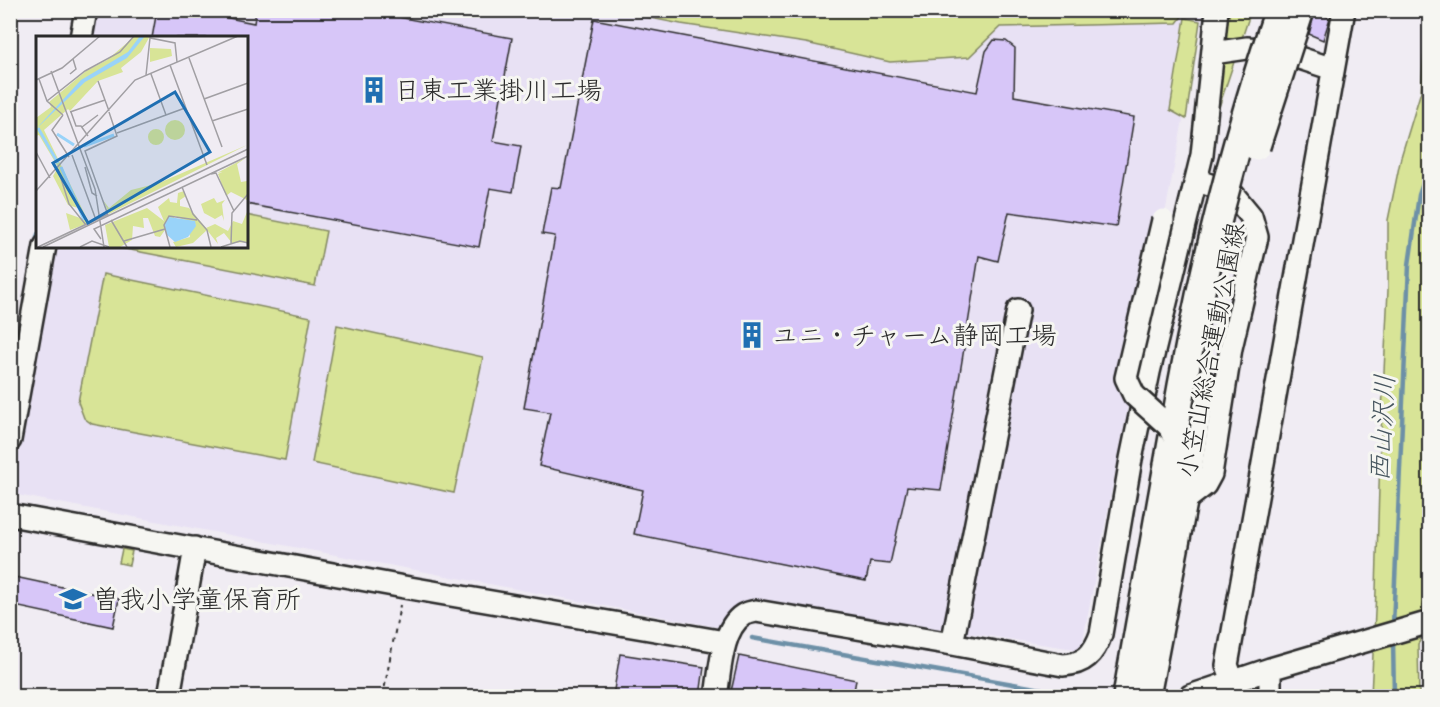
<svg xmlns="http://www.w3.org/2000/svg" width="1440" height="707" viewBox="0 0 1440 707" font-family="Caveat,'Klee One',sans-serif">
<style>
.built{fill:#e8e1f4}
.green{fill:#d8e497;stroke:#828861;stroke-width:1.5}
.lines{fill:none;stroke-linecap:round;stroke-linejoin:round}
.stream{stroke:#6d90a7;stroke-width:4.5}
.building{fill:#d7c6f8;stroke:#2b2b2b;stroke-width:1.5}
.minor-casing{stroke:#2b2b2b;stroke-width:26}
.major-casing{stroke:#2b2b2b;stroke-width:32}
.path{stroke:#2b2b2b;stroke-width:2;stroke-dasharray:4.5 4.5;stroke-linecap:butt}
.minor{stroke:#f6f6f2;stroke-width:21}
.major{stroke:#f6f6f2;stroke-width:27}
.minor-bridge-casing{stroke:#2b2b2b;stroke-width:26;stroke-linecap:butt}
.major-bridge-casing{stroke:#2b2b2b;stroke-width:32;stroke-linecap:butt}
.minor-bridge{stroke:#f6f6f2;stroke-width:21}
.major-bridge{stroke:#f6f6f2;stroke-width:27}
.labels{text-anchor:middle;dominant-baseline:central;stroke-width:6;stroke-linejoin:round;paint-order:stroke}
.poi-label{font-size:26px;fill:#2b2b2b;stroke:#f6f6f2;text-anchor:start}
.street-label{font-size:26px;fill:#2b2b2b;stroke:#f6f6f2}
.water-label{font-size:27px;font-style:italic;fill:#46555e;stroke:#f6f6f2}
.inset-river{fill:none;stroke:#99d3f9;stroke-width:3}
.inset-road{fill:none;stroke:#a19fa3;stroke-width:1.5}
.view{fill:#1f6fb2;fill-opacity:0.15;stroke:#1f6fb2;stroke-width:3}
.inset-edge{fill:none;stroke:#2b2b2b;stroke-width:3}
</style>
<rect width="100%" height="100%" fill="#f0ecf3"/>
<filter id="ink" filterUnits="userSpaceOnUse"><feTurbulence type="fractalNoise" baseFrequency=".0167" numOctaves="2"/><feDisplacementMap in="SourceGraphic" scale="12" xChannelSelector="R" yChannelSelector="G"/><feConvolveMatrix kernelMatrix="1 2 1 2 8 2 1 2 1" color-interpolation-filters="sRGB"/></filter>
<g filter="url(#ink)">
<path class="built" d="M91,11H1204L1081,650L749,600L717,627L12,494L53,246H246V38L87,37Z"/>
<path class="green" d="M1225,11H1251L1215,119Z
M1427,11H1429V586L1423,605L1420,641L1418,644L1419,696H1371L1376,591L1380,453L1388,290V220L1401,157L1421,91Z
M620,12V11H1186L1177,23L1000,27L969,57L890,62L806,43L681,24Z
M1185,18L1200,21L1186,119L1170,110Z
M246,215L326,231L315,286L110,246H246Z
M103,274L311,317L285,460L92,424L84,418L78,402Z
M337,325L483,357L454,493L312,463Z
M122,549L132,551L129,565L119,563Z"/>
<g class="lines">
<path class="stream" d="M35,246L38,234
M1393,626L1409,265L1419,195L1430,163
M752,638L1081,696
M1393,640L1394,696"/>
</g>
<path class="building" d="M157,10H189L254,23L256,10H360L512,38L493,141L521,146L513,192L490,188L479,247L246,204V38H152Z
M1315,12L1330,18L1323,40L1309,34Z
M594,19L977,92L986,51L994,40L1006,41L1015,48L1014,96L1134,117L1116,227L1009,212L998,261L979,256L941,490L907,487L890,564L870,562L866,581L634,534L643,490L539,466L550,412L524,408L555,236L542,234L551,187L561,188Z
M10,576L119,599L113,627L10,605Z
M620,654L704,667L700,696H613Z
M739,656L856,680L853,696H844L803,688L802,696H730Z"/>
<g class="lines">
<defs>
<path id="minor" d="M81,38L86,10
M1213,53L1247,48L1275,50L1333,69
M10,440L45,246
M1183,502L1205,485L1211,474L1231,348L1257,237L1251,216L1232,193L1196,180
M10,515L404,587L725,642
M952,644L1018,310
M1233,681L1227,665L1344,10
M169,696L195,548
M716,696C720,674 721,629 743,615C746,613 752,612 756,611L952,644L1063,665C1084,664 1094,654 1101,634L1131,459L1149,372L1202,155L1217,10
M1190,696L1270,669L1430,622
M1270,696V669"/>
<path id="major" d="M1127,696L1174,431
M1146,696L1183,502L1201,382"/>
</defs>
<use href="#minor" class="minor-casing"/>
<use href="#major" class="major-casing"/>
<path class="path" d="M383,696L400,605"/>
<use href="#minor" class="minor"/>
<use href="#major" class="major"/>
<defs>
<path id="minor-bridge" d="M1163,220L1126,378L1134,395L1174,431"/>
<path id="major-bridge" d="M1256,146L1300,10
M1174,431C1198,288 1232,148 1279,10"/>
</defs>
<use href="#minor-bridge" class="minor-bridge-casing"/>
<use href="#major-bridge" class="major-bridge-casing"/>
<use href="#minor-bridge" class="minor-bridge"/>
<use href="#major-bridge" class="major-bridge"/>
</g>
</g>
<defs>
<symbol id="building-bare" viewBox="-9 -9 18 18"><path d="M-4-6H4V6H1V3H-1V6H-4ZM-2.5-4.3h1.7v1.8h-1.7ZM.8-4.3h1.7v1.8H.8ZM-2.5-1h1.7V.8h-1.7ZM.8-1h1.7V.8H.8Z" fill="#1f6fb2" stroke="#f6f6f2" stroke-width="2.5" paint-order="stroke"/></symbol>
<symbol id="school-bare" viewBox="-9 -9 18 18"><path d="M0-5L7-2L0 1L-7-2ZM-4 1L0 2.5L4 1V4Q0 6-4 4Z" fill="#1f6fb2" stroke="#f6f6f2" stroke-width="2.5" paint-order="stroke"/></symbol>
</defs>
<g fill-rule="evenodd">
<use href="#building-bare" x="355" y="71" width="38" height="38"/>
<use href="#building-bare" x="733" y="316" width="38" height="38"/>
<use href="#school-bare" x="54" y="580" width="38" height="38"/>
</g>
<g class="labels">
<g class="poi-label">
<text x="394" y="90">日東工業掛川工場</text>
<text x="772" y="335">ユニ・チャーム静岡工場</text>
<text x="93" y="599">曽我小学童保育所</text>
</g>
<g class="street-label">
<text transform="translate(1211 350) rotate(-79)">小笠山総合運動公園線</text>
</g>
<g class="water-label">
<text transform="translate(1382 428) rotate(-87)">西山沢川</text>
</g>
</g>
<g transform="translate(36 36)">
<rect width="212" height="212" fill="#f0ecf3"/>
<path d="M99,0H114L105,16L85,32L87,36L62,45L34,75L32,73L8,94L53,187L34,194L30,177L47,183L42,172L32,169L17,140L22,131L3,99L0,100V82L15,71L13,66L50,35L71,24ZM114,12L135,13L136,20L114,26ZM129 94a10 10 0 1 1 20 0a10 10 0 1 1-20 0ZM112 101a8 8 0 1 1 16 0a8 8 0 1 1-16 0ZM211,109L73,178L71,173L67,164L73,172L95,154L123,147ZM211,121L201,128L205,146L211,145V164L195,156L190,160L182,138L186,136L181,137ZM148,155L150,160L144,164V170L153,172L170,192L179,188L192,195L197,185L206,188L211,176V206L196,207L188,197L180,202L182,208L171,194L157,207L140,211L137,206L154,201L153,195L160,189L139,180L124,201L119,200L112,182H107L108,192L97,190L96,204L84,211H73L69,189L111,172L128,185L122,171L133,162L134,166L141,167L142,157ZM178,162L181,167L189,164L186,168L188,185L186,179L179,183L168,177L165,168Z" fill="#d8e497"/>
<path d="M104,0H109L91,22L49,46L0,93L45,44L92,16ZM133,181L159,185L160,190L152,201L139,206L130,198L128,188Z" fill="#99d3f9"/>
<path class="inset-river" d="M2,92L22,127M21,98L38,109M48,110L78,99M25,131L48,184"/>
<path class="inset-road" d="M153,22L186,111M134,29L171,129M15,35L59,153L68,211M34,38L40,33L37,23M115,38L130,79M110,39L114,2L139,7L141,26M3,43L11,65L27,79M0,44L26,32L64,0M62,45L73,75M168,63L212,47M11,65L49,35L84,16L98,0M34,76L69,64M35,76L40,90H45L52,100M27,79L16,94L33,121M176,85L212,73M46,91L62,79M81,97L149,72M0,116L14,142M36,119L60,184M49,131L56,157L61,160M22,133L33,168L50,189M175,138L180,137L198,175M146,151L157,178L171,194L175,211M0,155L99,44L202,0M72,179L49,115L81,100L73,76M75,184L91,211M65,203L58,193L212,120M88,205L129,193M195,208L196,177L212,158M2,211L72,178M7,211L212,113M44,211L56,205L73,211M134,211L128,189L133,180L161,184M185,211L204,205L212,207"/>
<path class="view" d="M139,56L174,116L52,187L17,127Z"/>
<rect width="212" height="212" class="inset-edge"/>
</g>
<rect width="1440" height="707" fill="none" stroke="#f6f6f2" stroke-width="36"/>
<rect x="18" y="18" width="1404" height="671" fill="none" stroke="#2b2b2b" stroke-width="2" filter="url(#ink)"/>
</svg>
